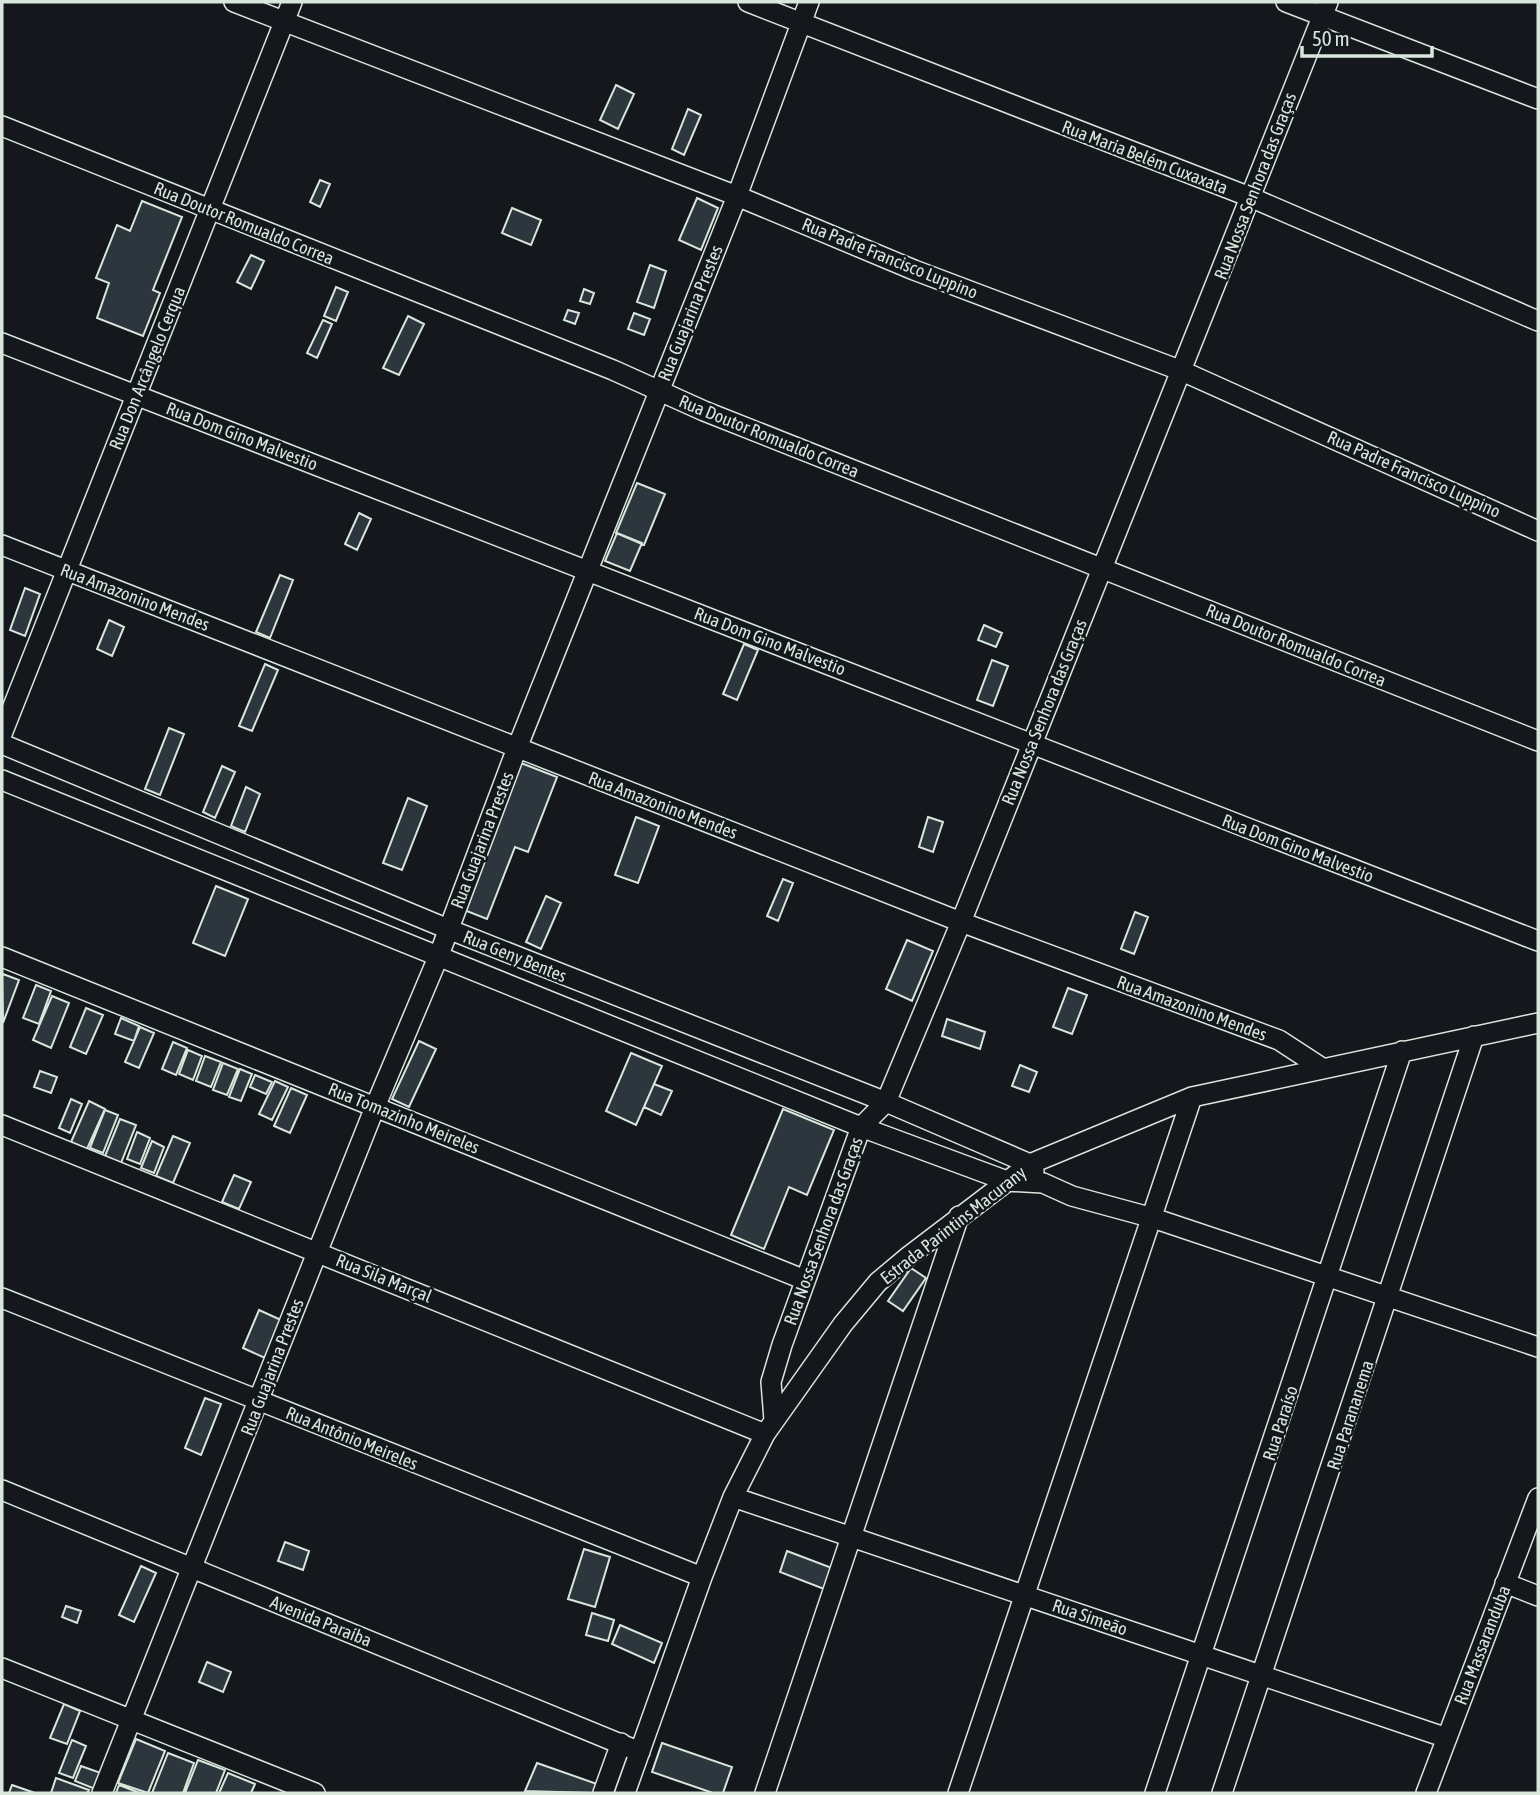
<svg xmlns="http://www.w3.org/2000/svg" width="1540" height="1795" viewBox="0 0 1540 1795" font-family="'Asap Condensed',sans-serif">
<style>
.building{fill:#2c363c;stroke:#d8e6dc;stroke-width:2}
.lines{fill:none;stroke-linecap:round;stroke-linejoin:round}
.minor-casing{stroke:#d8e6dc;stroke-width:22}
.minor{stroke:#14181c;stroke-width:19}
.labels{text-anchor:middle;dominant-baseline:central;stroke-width:5;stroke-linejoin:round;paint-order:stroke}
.street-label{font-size:18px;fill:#d8e6dc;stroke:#14181c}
</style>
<rect width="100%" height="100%" fill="#14181c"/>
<path class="building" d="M616,85L634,94L618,129L600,120Z
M688,109L701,115L684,155L672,149Z
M320,180L330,184L320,207L310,202Z
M697,198L718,208L701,250L679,240Z
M142,201L182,217L153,290L160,293L143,336L97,318L109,283L96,278L117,225L130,231Z
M512,208L541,220L531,245L502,233Z
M251,255L264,261L251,289L237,282Z
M650,265L666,271L654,308L637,302Z
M336,287L348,292L336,321L324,316Z
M584,289L594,293L590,304L580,301Z
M568,310L579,313L575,324L564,320Z
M634,313L650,319L644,335L628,329Z
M408,316L424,324L399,375L383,368Z
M323,320L332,324L317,358L307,353Z
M637,483L665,494L644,545L616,533Z
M359,513L371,519L357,550L345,544Z
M617,533L642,543L630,571L605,561Z
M280,575L293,580L270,638L256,632Z
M25,588L40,594L25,636L10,630Z
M109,620L124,627L112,656L97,649Z
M984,625L1002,633L996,647L978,640Z
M744,644L758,650L737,700L723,694Z
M992,660L1008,666L993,706L977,700Z
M265,664L278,670L252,731L239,726Z
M169,728L184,734L160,795L145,789Z
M521,763L557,777L528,852L515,847L487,919L464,910Z
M222,766L235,772L215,818L203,812Z
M246,787L260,794L245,832L231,826Z
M408,798L427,806L402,870L383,863Z
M636,817L659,826L638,883L615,875Z
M928,817L943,822L933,852L919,847Z
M783,879L793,883L778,921L767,916Z
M216,886L248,899L225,956L193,943Z
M546,896L561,903L541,949L526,942Z
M1135,912L1148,917L1134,954L1121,949Z
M907,940L933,951L912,1001L886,989Z
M3,974L19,980L3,1023L2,976Z
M36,985L51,991L39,1024L23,1018Z
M1068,988L1087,995L1072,1034L1053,1027Z
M52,996L69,1003L51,1048L33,1040Z
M86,1008L103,1015L86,1054L70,1047Z
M121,1018L139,1026L134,1041L115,1034Z
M947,1019L985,1032L980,1049L942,1036Z
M140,1027L154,1033L139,1068L125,1062Z
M419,1041L436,1049L409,1107L392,1099Z
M173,1042L187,1048L176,1075L162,1069Z
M188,1050L202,1056L193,1080L179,1074Z
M631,1053L662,1066L636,1125L606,1111Z
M205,1056L221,1062L211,1087L196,1081Z
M223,1063L238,1069L227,1095L213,1090Z
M1020,1065L1037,1072L1029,1092L1012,1086Z
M240,1069L252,1074L241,1101L229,1097Z
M40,1071L57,1077L51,1093L34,1087Z
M255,1075L272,1082L266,1094L250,1087Z
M275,1081L288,1087L272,1120L259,1114Z
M654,1084L672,1091L661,1115L644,1107Z
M291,1088L307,1095L290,1133L274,1126Z
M71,1099L82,1104L70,1133L59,1128Z
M89,1101L105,1109L87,1149L71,1142Z
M783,1109L834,1130L807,1195L789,1187L764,1249L731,1235Z
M105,1110L118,1115L103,1153L90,1148Z
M120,1119L136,1125L121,1163L105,1156Z
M137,1132L150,1138L140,1164L127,1159Z
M173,1136L190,1143L173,1183L156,1176Z
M152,1141L164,1147L154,1173L141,1168Z
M234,1175L251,1182L239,1209L222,1202Z
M911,1268L926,1278L903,1311L888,1301Z
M259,1310L281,1320L265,1358L243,1348Z
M205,1398L221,1404L201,1455L185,1448Z
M285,1542L309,1551L303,1570L278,1561Z
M584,1549L610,1557L595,1607L568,1599Z
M787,1551L832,1568L824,1589L780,1572Z
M141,1566L156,1573L134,1622L119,1615Z
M66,1606L81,1611L77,1623L62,1617Z
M592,1613L614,1620L608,1641L586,1635Z
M620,1625L662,1643L654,1663L612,1644Z
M207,1662L231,1672L223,1692L199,1682Z
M64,1704L80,1711L67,1744L50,1738Z
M136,1739L165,1751L148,1793L118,1783Z
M72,1740L86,1746L73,1778L59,1773Z
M662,1743L732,1767L723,1793H713L652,1772Z
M168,1753L194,1763L183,1793H152Z
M198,1760L225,1770L216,1793H185Z
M537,1763L597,1784L593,1793L525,1791Z
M81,1766L101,1773L95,1789L75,1781Z
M228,1773L255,1784L251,1793H219Z
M56,1778L89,1790L87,1793H51Z
M12,1785L35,1793H9Z
M119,1785L140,1793H116Z"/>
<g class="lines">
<defs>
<path id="minor" d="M234,2L737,196L914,270L1182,371L1538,531
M748,2L1250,197L1538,321
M1286,2L1538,99
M2,126L613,370L704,411L1538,741
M2,343L1538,941
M2,545L961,922L1279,1040L1322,1068
M2,734L292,2
M2,744L448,929L886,1102L1030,1164L1034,1171
M2,780L861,1127L1007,1181L1043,1183L1072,1196L1153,1218L1538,1347
M2,957L805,1280
M2,1125L765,1434
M2,1298L702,1577
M774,1420L771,1382L782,1345L861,1127L886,1102L961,922L1328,2
M2,1490L640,1752
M733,1497L1447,1738
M1505,1583L1538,1596
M2,1668L315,1793
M102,1793L375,1107L439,955L517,748L737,196L809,2
M603,1793L621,1743
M625,1793L702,1577L733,1497L765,1434L843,1324L878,1282L909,1256L1030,1164L1192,1097L1538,1023
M765,1793L959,1216
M958,1793L1192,1097
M1155,1793L1402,1051
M1222,1793L1474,1036
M1426,1793L1538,1498"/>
</defs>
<use href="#minor" class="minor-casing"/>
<use href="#minor" class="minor"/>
</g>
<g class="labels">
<g class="street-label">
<text transform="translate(1145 157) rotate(21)">Rua Maria Belém Cuxaxata</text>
<text transform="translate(1255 186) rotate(-69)">Rua Nossa Senhora das Graças</text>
<text transform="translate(244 223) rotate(22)">Rua Doutor Romualdo Correa</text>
<text transform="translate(890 258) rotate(22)">Rua Padre Francisco Luppino</text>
<text transform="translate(690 313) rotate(-68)">Rua Guajarina Prestes</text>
<text transform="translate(147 368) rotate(-68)">Rua Don Arcângelo Cerqua</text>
<text transform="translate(242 436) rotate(21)">Rua Dom Gino Malvestio</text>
<text transform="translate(769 436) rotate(22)">Rua Doutor Romualdo Correa</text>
<text transform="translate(1414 474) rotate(24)">Rua Padre Francisco Luppino</text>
<text transform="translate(135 597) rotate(21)">Rua Amazonino Mendes</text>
<text transform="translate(770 641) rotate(21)">Rua Dom Gino Malvestio</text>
<text transform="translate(1296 645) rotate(22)">Rua Doutor Romualdo Correa</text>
<text transform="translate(1044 712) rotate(-68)">Rua Nossa Senhora das Graças</text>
<text transform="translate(663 805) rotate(21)">Rua Amazonino Mendes</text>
<text transform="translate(482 840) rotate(-69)">Rua Guajarina Prestes</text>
<text transform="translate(1298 848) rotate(21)">Rua Dom Gino Malvestio</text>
<text transform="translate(515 956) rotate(22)">Rua Geny Bentes</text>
<text transform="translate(1192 1008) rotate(20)">Rua Amazonino Mendes</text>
<text transform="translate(404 1118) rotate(22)">Rua Tomazinho Meireles</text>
<text transform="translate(953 1225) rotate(-38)">Estrada Parintins Macurany</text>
<text transform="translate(823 1231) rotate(-70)">Rua Nossa Senhora das Graças</text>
<text transform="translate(384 1278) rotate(22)">Rua Sila Marçal</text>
<text transform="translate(272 1367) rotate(-69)">Rua Guajarina Prestes</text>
<text transform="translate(1350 1415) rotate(-72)">Rua Parananema</text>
<text transform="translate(1280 1423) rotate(-72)">Rua Paraíso</text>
<text transform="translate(352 1438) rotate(22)">Rua Antônio Meireles</text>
<text transform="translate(1090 1617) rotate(19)">Rua Simeão</text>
<text transform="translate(321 1621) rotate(22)">Avenida Paraíba</text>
<text transform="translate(1482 1645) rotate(-69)">Rua Massaranduba</text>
</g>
</g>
<rect width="1540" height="1795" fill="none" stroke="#d8e6dc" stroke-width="7"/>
<path d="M1302 46v10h130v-10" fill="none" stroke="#d8e6dc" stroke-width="3.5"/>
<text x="1312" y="46" font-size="21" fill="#d8e6dc" stroke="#14181c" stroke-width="5" paint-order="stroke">50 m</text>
</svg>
